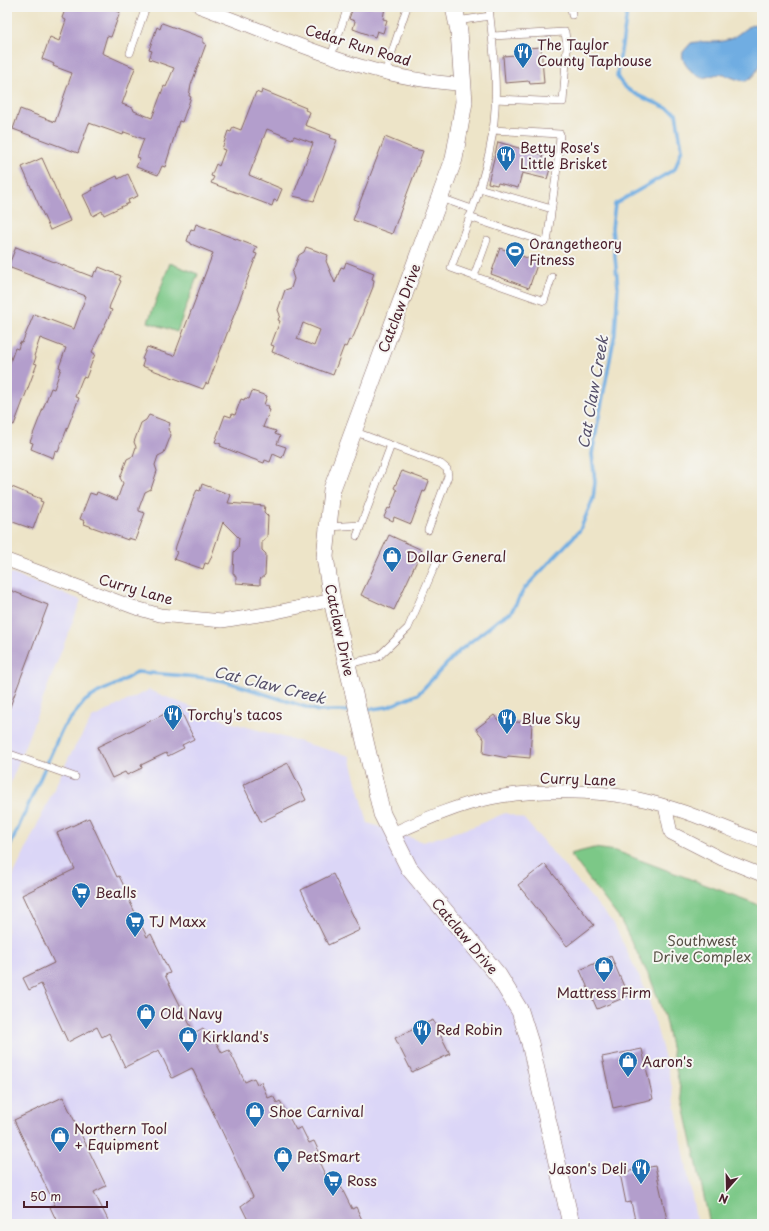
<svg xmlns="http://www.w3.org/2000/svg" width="769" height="1231" viewBox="0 0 769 1231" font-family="'Playpen Sans',sans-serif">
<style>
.built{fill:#dbd6f7}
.green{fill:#7bc887;stroke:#627459}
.water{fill:#6fade2;stroke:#5c6686}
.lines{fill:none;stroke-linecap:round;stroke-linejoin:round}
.stream{stroke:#6fade2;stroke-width:3.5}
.building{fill:#b39ecc;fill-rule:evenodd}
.service-casing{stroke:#836462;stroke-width:8}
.minor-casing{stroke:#836462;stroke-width:14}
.tertiary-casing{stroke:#836462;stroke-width:18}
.service{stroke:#fff;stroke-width:7}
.minor{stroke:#fff;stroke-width:13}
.tertiary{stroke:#fff;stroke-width:17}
.labels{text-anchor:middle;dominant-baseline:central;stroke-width:4;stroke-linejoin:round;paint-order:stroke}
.poi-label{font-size:14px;fill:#4a1f2b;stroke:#f6f6f2;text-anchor:start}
.street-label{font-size:14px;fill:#4a1f2b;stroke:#f6f6f2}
.park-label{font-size:14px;fill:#595247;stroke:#f6f6f2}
.water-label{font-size:15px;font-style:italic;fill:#57516b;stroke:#f6f6f2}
</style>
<rect width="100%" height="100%" fill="#f6f6f2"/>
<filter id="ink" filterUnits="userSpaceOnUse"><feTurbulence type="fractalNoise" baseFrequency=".025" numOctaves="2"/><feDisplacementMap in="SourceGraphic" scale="8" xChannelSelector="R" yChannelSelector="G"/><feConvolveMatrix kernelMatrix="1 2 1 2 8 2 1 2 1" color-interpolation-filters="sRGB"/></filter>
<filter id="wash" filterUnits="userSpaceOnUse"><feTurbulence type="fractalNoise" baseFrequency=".012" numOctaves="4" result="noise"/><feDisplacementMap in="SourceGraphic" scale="16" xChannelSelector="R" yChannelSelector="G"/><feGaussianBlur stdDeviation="0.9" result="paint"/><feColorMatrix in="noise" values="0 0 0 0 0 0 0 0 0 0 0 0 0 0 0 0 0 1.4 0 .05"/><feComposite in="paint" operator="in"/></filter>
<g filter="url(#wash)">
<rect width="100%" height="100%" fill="#ede4c8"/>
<path class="built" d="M7,572L81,600L7,792Z
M149,690L226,721L350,756L368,823L423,842L475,826L505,813L524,819L614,924L647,993L670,1077L697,1224H7V889L69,757L92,718Z"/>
<path class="green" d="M170,263L198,274L177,332L148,322Z
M594,848L616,851L762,906V1224H710L664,1015L651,980L621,921L570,854Z"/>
<path class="water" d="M755,24H762C762,44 766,70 746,81C735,80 733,77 724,75C715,73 710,77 702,78C693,74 680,63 683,52L691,43C703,40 715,44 727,40C738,37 744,27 755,24Z"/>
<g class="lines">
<path class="stream" d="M363,710L387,707L418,694L459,651L498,620L511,612L525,588L580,530L593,499L595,482L592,454L615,333L618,287L612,228L615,204L675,169L682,149L676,113C658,101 626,97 617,76L626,20L627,7
M7,853L62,729L85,701L99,692L119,683L137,672L198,677L224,681L318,711H353"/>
</g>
<g id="blocks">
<path class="building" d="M66,7H118L117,11L120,12L111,37L107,36L102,53L135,68L122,104L133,108L134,111L152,118L164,86L166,87L174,68L149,59L152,51L149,50L157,27L160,29L162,23L203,38V43L206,44L191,85L189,96L191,97L182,122L179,121L165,167L162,166L158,175L136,167L140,158L137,157L144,139L124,132L123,135L89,123L78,153L13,129L20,109L55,122L72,73L53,66L54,64L50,62L42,59L50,37L59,41L66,20L62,18Z
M353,7H385L383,19L387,20L383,33L377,31L375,37L353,29L355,21L349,19Z
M541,47L544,83L530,84L529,81L505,83L503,56L527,54V48Z
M262,90L306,108L305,110L310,112L305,125L331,135L330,138L337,140L314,201L293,196L313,143L294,136L292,139L267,129L249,175L282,189L277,201L274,200L272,206L211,183L214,177L211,176L216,164L219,166L225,150L222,149L228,131L231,132L233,127L241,130L256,92L261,94Z
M385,137L414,149L423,151L392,234L353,220Z
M498,142L543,155L540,167L550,169L547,179L522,173L518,188L498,183L497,185L488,183Z
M42,158L70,221L50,230L22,167Z
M128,174L138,196L128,200L129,203L104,215L102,211L93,216L83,195L93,190L92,188L117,176L118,179Z
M196,224L257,247L254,253L257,254L208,384L206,383L203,389L142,366L144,360L142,359L147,347L174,356L213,253L191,244V243L187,241L191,229L194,230Z
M16,247L93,277L95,271L97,272L99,267L121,276L119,280L121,281L110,305L109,309L112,310L92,352L95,354L86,378L83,377L75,397L79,398L58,452L55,451L53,458L31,449L33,443L30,442L51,388L54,389L61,368L59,367L66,348L40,338L34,356L36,357L34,363L37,364L14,425L7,422V371L15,348L18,349L20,342L22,343L34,314L74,329L86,296L8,267Z
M306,247L328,255L326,261L335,283L341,267L344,268L346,262L374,273L372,279L374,280L373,287L354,335L351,341L349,340L346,347L344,346L333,375L272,352L274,346L271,345L280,321L278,320L280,315L278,310L285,290L291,288L294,279L292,273L299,255L304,252ZM303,323L320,330L314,346L297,339Z
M500,248L538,262L529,288L491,274Z
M252,391L267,396L264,405L269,406L268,409L270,410L263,427L276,431L275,434L280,436L277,444L286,447L282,458L273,454L270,462L265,460L264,463L247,457L220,446L221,444L215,442L225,415L231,417L232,414L235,415L241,399L244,400L245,398L249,399Z
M149,415L170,423L168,429L171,435L164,453L158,456L155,465L157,471L151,489L145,492L139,508V511L145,513L135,540L128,538V540L84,524L85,521L80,519L90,493L96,495L97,492L117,500L123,483L120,478L127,459L133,456L136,447L134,442L141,423L146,420Z
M402,471L429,481L425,492L423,491L411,524L394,517L393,521L384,517L388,508L390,509L397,490L394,488Z
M202,484L231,495L228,503L265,506L264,512L268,516L267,537L262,541V550L266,554L265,575L260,579V585L236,583V577L233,573L234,552L238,548L239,538L223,522L211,558L208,564L205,563L203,569L174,559L177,552L175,551L176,546L195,494L197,490L200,491Z
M7,485L41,499L40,501L43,502L33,529L7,520Z
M389,535L422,550L394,610L361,595Z
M7,589L48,605L8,712H7Z
M179,707L194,739L182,745L184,748L168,756L166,753L141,765L142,768L127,775L125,772L112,778L97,747Z
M494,715L499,721L532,723L530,758L508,756L507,758L483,753L484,739L476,729Z
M288,763L306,800L261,822L243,785Z
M89,818L117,877L119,876L129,896L128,898L147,937L151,934L170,973L165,975L194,1033L203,1028L207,1035L211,1033L222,1053L229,1050L245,1082L254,1078L257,1084L261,1082L268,1098L273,1096L277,1103L280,1101L296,1130L301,1127L309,1143L314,1141L324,1162L320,1164L333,1191L341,1187L352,1209L356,1207L364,1224H250L241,1206L253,1197L192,1068L172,1078L159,1050L125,1067L109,1033L102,1037L97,1027L68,1042L41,984L29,990L23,978L54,963L22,895L75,869L57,833Z
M545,864L594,925L567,946L518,885Z
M333,874L360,930L328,945L301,890Z
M611,956L628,996L597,1009L580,970Z
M433,1020L450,1054L412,1072L395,1038Z
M642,1049L653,1099L613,1108L602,1057Z
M63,1097L106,1186L94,1192L110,1224H58L50,1207L55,1205L14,1120Z
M655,1166L668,1224H636L631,1202L626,1203L620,1173Z"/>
</g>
</g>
<g filter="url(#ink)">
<use href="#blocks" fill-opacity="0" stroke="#836462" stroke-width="1"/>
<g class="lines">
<defs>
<path id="service" d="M489,7C493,45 498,84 494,122C489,172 468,221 451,268L544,301L552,277
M571,7L572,15
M457,21L490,16
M492,36L565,32L567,47L563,102L495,99
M130,53L146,7
M331,56L348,7
M385,73L407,7
M479,188L552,209
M441,198L472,209
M469,217L547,243L559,153L560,134L492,130
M474,276L487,240
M353,431L441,464L447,469L448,476L428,530
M328,527L361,525
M357,536L391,445
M347,664L378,657L408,628L436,563
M7,753L75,777"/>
<path id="minor" d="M200,7C286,38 371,81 464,84
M7,560L133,607L160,615L222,621L272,613L332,600
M665,806L671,833L722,859L762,875
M392,834C424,820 457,805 491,798C535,789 595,790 639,799C681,808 722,827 762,842"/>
<path id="tertiary" d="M454,7L459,31L464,102L454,159L332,489L325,557L332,600L382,814L409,868L498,975L520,1011L530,1043L571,1224"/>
</defs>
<use href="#service" class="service-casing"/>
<use href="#minor" class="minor-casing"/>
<use href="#tertiary" class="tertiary-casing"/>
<use href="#service" class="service"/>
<use href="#minor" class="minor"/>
<use href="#tertiary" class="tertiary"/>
</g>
</g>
<defs>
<symbol id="restaurant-pin" viewBox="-11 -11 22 30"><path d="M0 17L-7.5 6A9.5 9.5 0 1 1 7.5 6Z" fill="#1f6fb2" stroke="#f6f6f2"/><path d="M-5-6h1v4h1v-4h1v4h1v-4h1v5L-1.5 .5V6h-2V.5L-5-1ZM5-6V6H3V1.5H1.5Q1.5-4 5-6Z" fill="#fff"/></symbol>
<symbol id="stadium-pin" viewBox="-11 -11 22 30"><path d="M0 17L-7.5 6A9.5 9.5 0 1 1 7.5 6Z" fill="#1f6fb2" stroke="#f6f6f2"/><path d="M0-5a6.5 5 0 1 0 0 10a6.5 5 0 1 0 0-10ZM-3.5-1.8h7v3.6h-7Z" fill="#fff"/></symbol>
<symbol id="shop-pin" viewBox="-11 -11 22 30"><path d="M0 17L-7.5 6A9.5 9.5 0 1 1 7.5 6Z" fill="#1f6fb2" stroke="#f6f6f2"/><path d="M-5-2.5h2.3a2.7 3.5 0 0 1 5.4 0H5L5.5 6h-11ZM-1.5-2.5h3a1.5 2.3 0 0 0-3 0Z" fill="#fff"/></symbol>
<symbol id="supermarket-pin" viewBox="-11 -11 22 30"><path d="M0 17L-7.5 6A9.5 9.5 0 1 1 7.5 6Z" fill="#1f6fb2" stroke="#f6f6f2"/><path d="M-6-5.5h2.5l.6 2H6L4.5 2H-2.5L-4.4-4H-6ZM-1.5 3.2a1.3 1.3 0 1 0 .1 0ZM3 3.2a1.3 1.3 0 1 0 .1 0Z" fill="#fff"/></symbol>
</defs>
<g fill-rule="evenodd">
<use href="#restaurant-pin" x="512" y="41" width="22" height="30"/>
<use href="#restaurant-pin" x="495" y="144" width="22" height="30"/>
<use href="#stadium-pin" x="504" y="240" width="22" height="30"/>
<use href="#shop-pin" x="381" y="545" width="22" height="30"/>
<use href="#restaurant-pin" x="162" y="703" width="22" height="30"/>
<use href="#restaurant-pin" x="496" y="707" width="22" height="30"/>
<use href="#supermarket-pin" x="70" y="881" width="22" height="30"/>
<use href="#supermarket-pin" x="124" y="910" width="22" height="30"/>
<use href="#shop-pin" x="593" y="955" width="22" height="30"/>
<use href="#shop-pin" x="135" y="1002" width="22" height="30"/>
<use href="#restaurant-pin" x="411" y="1018" width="22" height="30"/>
<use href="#shop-pin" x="177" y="1025" width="22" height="30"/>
<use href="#shop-pin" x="617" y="1050" width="22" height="30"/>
<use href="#shop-pin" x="244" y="1100" width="22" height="30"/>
<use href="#shop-pin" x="49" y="1125" width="22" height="30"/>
<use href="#shop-pin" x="272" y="1145" width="22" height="30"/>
<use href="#restaurant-pin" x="630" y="1157" width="22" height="30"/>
<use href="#supermarket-pin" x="322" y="1169" width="22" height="30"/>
</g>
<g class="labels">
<g class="poi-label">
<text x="537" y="44">The Taylor<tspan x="537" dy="16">County Taphouse</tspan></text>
<text x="520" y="147">Betty Rose's<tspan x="520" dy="16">Little Brisket</tspan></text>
<text x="529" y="243">Orangetheory<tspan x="529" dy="16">Fitness</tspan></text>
<text x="406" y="556">Dollar General</text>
<text x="187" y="714">Torchy's tacos</text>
<text x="521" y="718">Blue Sky</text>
<text x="95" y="892">Bealls</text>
<text x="149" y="921">TJ Maxx</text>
<text x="604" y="992" text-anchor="middle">Mattress Firm</text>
<text x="160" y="1013">Old Navy</text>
<text x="436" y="1029">Red Robin</text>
<text x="202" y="1036">Kirkland's</text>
<text x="642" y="1061">Aaron's</text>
<text x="269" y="1111">Shoe Carnival</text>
<text x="74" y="1128">Northern Tool<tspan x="74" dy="16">+ Equipment</tspan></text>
<text x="297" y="1156">PetSmart</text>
<text x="627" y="1168" text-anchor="end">Jason's Deli</text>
<text x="347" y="1180">Ross</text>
</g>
<g class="street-label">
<text transform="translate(358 45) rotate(17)">Cedar Run Road</text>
<text transform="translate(399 308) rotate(-69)">Catclaw Drive</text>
<text transform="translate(136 589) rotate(16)">Curry Lane</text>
<text transform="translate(340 630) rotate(78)">Catclaw Drive</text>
<text transform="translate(578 779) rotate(2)">Curry Lane</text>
<text transform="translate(465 936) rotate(50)">Catclaw Drive</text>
</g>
<g class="park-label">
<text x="702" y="940">Southwest<tspan x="702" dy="16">Drive Complex</tspan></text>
</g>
<g class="water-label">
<text transform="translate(592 392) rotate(-80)">Cat Claw Creek</text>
<text transform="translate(270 684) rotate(14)">Cat Claw Creek</text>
</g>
</g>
<rect width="769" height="1231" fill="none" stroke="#f6f6f2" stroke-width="24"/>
<g transform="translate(727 1189) rotate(200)" stroke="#f6f6f2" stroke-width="3" paint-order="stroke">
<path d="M0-3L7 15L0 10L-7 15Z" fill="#4a1f2b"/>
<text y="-6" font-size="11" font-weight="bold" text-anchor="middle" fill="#4a1f2b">N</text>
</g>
<path d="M24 1201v6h83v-6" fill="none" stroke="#4a1f2b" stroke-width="2"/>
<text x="30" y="1201" font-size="12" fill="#4a1f2b" stroke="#f6f6f2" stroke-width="3" paint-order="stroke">50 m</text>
</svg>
